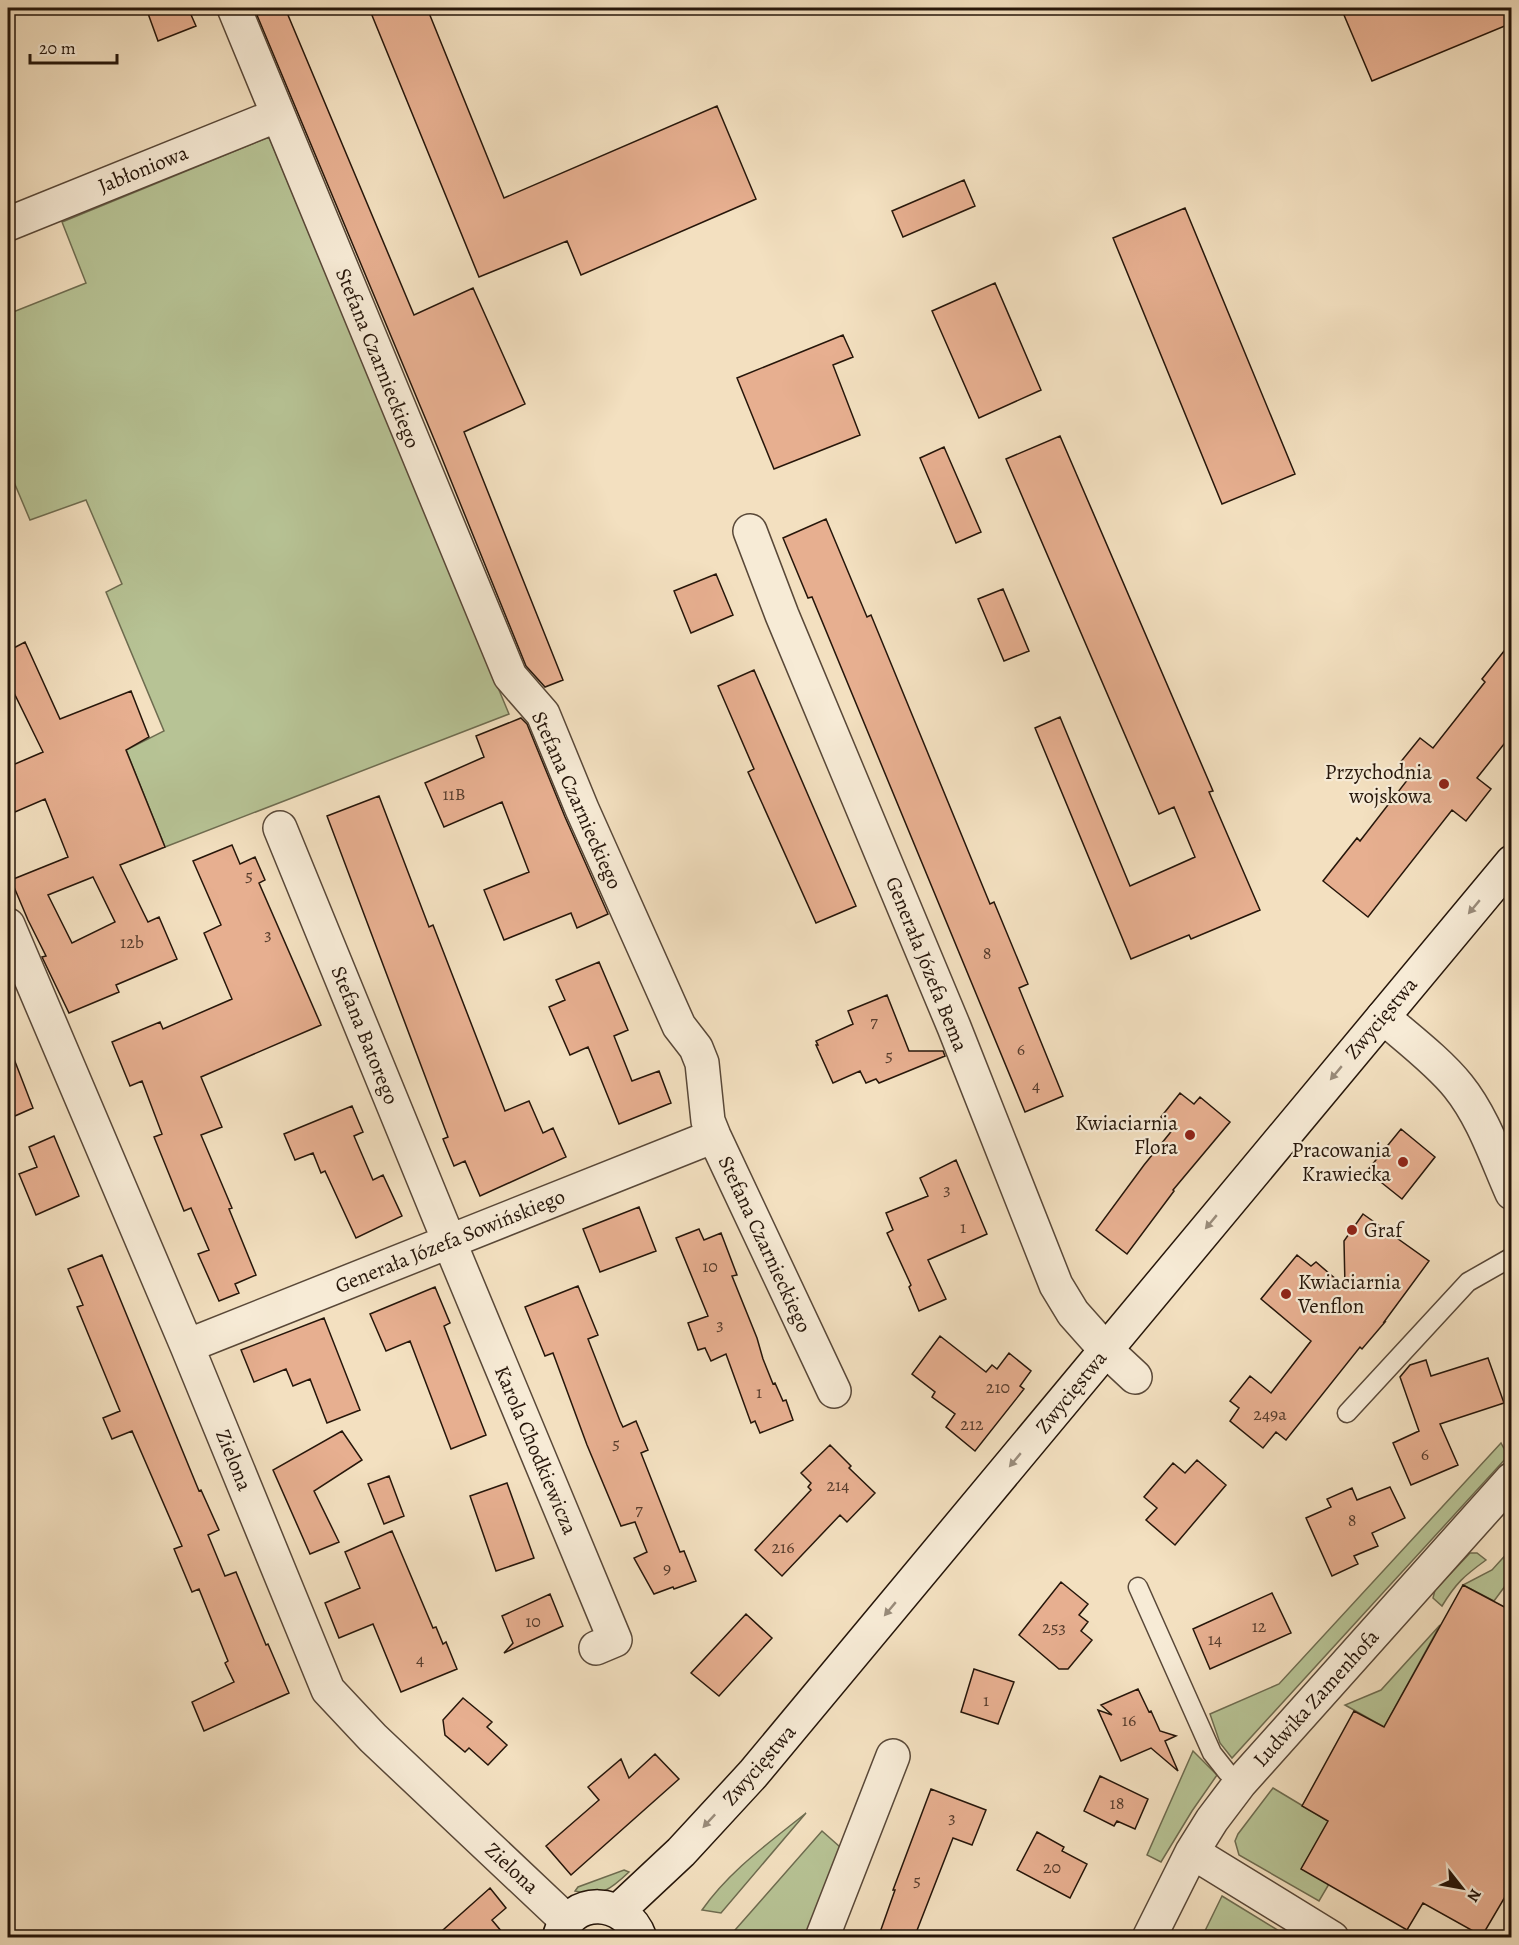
<svg xmlns="http://www.w3.org/2000/svg" width="1519" height="1945" viewBox="0 0 1519 1945" font-family="Alegreya,serif">
<style>
.green{fill:#b7c395;stroke:#6e6c50;stroke-width:1.5}
.building{fill:#e7af90;stroke:#26160a;stroke-width:1.5;fill-rule:evenodd}
.lines{fill:none;stroke-linecap:round;stroke-linejoin:round}
.lane-casing{stroke:#594838;stroke-width:21}
.street-casing{stroke:#594838;stroke-width:36}
.secondary-casing{stroke:#26160a;stroke-width:36}
.lane{stroke:#f7ebd6;stroke-width:18}
.street{stroke:#f7ebd6;stroke-width:33}
.secondary{stroke:#f7ebd6;stroke-width:33}
.oneway{fill:#998b7a}
.poi-dot{fill:#8f2418;stroke:#f7ebd6;stroke-width:2}
.labels{text-anchor:middle;dominant-baseline:central;stroke-width:4.5;stroke-linejoin:round;paint-order:stroke}
.number-label{font-size:18px;fill:#563c2c}
.street-label{font-size:21px;fill:#26160a;stroke:#f7ebd6}
.poi-label{font-size:21px;fill:#26160a;stroke:#f7ebd6;text-anchor:end}
</style>
<rect width="100%" height="100%" fill="#f3e0c0"/>
<filter id="stains"><feTurbulence type="fractalNoise" baseFrequency=".00333" numOctaves="4"/><feColorMatrix values="0 0 0 0 .2 0 0 0 0 .09 0 0 0 0 .02 0 0 0 .5 -.17"/></filter>
<radialGradient id="worn" r=".72"><stop offset=".6" stop-color="#630" stop-opacity="0"/><stop offset="1" stop-color="#630" stop-opacity=".3"/></radialGradient>
<path class="green" d="M269,137L509,714L165,847L126,750L164,731L106,592L122,584L86,500L30,520L8,468V314L86,283L62,222Z
M1501,1443L1508,1456L1232,1758L1220,1743L1210,1714L1279,1684Z
M1511,1549V1578L1494,1601L1463,1585L1492,1570Z
M1470,1553H1477L1486,1560C1464,1576 1456,1583 1442,1606L1433,1598L1435,1590Z
M1440,1625L1384,1727L1345,1705L1381,1690Z
M1193,1751L1217,1775L1192,1811L1161,1862L1147,1855Z
M1273,1788L1328,1821L1329,1884L1319,1901L1239,1855L1235,1841L1238,1834Z
M806,1813L721,1913L702,1910C730,1870 769,1843 806,1813Z
M822,1831L840,1847L805,1937L728,1938Z
M624,1870L629,1872C611,1889 601,1898 575,1891L578,1887Z
M1222,1896L1289,1937H1202Z"/>
<path class="building" d="M146,8H188L196,26L158,41Z
M254,8H285L414,315L473,288L525,404L464,432L563,680L545,687L526,666L439,451Z
M369,8H427L504,198L717,106L756,199L581,275L567,241L479,277Z
M1341,8H1512V23L1372,81Z
M964,180L975,206L903,237L892,211Z
M1185,208L1295,474L1222,504L1113,238Z
M995,283L1041,390L979,418L932,311Z
M843,335L853,357L833,365L860,435L774,469L737,378Z
M1060,436L1213,791L1209,792L1260,910L1191,939L1189,935L1131,959L1035,728L1060,717L1130,886L1195,857L1174,807L1159,814L1006,459Z
M944,447L981,532L956,543L920,458Z
M826,519L867,617L871,615L990,904L994,902L1028,984L1019,988L1063,1096L1025,1112L812,597L808,598L783,538Z
M716,574L733,615L691,633L674,591Z
M1003,589L1029,651L1004,661L978,599Z
M1512,641V734L1477,778L1491,789L1466,821L1452,810L1368,917L1323,881L1357,838L1360,841L1412,774L1399,764L1420,738L1433,748L1485,682L1482,679Z
M25,642L60,719L131,691L149,737L126,750L165,847L120,865L148,922L159,917L177,959L116,985L119,992L69,1013L42,957L46,956L28,920L11,880L68,857L45,799L15,812L8,795V767L43,752L14,693L8,695V651ZM93,877L115,922L72,943L48,895Z
M754,670L856,906L816,923L748,772L754,769L718,686Z
M521,718L527,724L565,817L608,914L577,928L571,913L504,940L484,890L529,872L502,802L444,827L425,783L484,757L476,736Z
M379,796L429,927L433,925L505,1111L529,1101L543,1133L553,1128L566,1157L480,1196L465,1161L454,1166L443,1139L448,1137L327,816Z
M232,845L240,864L255,857L265,880L259,883L321,1025L201,1077L222,1127L201,1135L232,1208L229,1209L256,1275L235,1284L239,1293L219,1301L198,1254L209,1250L191,1208L184,1211L154,1137L162,1134L142,1081L130,1086L112,1042L160,1022L163,1029L232,999L204,933L221,925L193,861Z
M599,962L628,1030L614,1036L632,1081L659,1071L671,1103L619,1124L588,1047L570,1055L549,1007L565,1000L556,980Z
M887,995L909,1051H943L945,1056L879,1083L876,1079L866,1083L860,1071L833,1083L816,1045H818L816,1041L853,1024L848,1011Z
M8,1046H9L33,1108L8,1119Z
M1180,1093L1194,1104L1200,1097L1230,1122L1173,1190L1174,1191L1127,1254L1096,1230L1144,1165L1174,1128L1161,1117Z
M352,1106L363,1132L354,1136L373,1180L383,1175L402,1216L356,1238L325,1171L321,1173L313,1153L295,1160L284,1134Z
M1401,1129L1435,1157L1402,1199L1367,1171Z
M54,1136L79,1196L36,1215L19,1174L37,1167L29,1147Z
M956,1160L987,1234L928,1260L946,1299L919,1311L909,1287L911,1285L887,1233L893,1230L886,1213L928,1196L920,1178Z
M639,1207L656,1251L600,1272L583,1229Z
M1363,1214L1429,1261L1384,1322H1385L1362,1349L1360,1347L1286,1440L1276,1432L1263,1448L1230,1421L1239,1408L1230,1401L1250,1376L1271,1393L1311,1341L1261,1299L1297,1255L1311,1266L1316,1262L1345,1287L1344,1241Z
M699,1229L704,1240L721,1233L737,1275L732,1276L757,1338L763,1359L773,1384L775,1383L783,1401L786,1400L793,1420L760,1433L755,1421L751,1423L726,1354L711,1361L705,1348L698,1350L688,1323L708,1316L676,1238Z
M102,1255L199,1491L201,1490L219,1530L208,1535L225,1576L236,1572L266,1645L268,1644L289,1693L204,1731L192,1702L234,1682L225,1663L228,1661L199,1589L192,1592L174,1549L182,1546L132,1431L112,1439L103,1418L120,1411L77,1307L83,1305L68,1269Z
M578,1286L598,1335L588,1339L620,1421L623,1427L636,1421L648,1450L641,1453L680,1552L684,1551L696,1581L674,1589L673,1587L654,1594L634,1558L647,1552L635,1522L621,1526L587,1445L553,1353L545,1356L525,1307Z
M435,1287L450,1323L444,1326L486,1435L451,1449L410,1341L386,1351L370,1314Z
M324,1318L360,1410L327,1423L310,1379L293,1386L286,1369L254,1382L241,1350Z
M940,1336L986,1372L992,1365L997,1369L1009,1353L1031,1371L1020,1386L1024,1389L975,1451L946,1427L955,1414L932,1397L935,1392L912,1374Z
M1488,1358L1504,1403L1440,1424L1458,1465L1411,1485L1393,1443L1419,1431L1400,1377L1410,1365L1426,1360L1431,1376Z
M342,1431L362,1460L314,1491L339,1542L310,1554L273,1470Z
M830,1445L851,1466L849,1468L875,1493L847,1522L840,1515L782,1576L755,1550L811,1490L808,1487L811,1483L801,1473Z
M1197,1460L1226,1485L1175,1545L1146,1520L1157,1508L1144,1497L1173,1463L1185,1473Z
M389,1476L404,1516L384,1524L368,1484Z
M507,1483L534,1558L496,1571L470,1496Z
M1390,1487L1405,1518L1372,1533L1378,1546L1354,1556L1358,1564L1332,1576L1306,1518L1331,1507L1327,1499L1352,1488L1357,1500Z
M392,1531L433,1628L436,1627L443,1644L446,1642L457,1669L401,1692L373,1624L339,1638L325,1603L360,1588L345,1552Z
M1061,1582L1088,1604L1079,1615L1088,1622L1081,1631L1092,1640L1068,1669H1059L1019,1635Z
M1463,1585L1512,1611V1885L1482,1936L1423,1903L1407,1930L1301,1869L1328,1821L1302,1806L1354,1711L1384,1727Z
M1272,1593L1291,1633L1210,1669L1193,1629Z
M550,1594L563,1626L504,1653L513,1643L502,1616Z
M746,1614L772,1638L719,1696L691,1673Z
M974,1669L1014,1682L998,1724L961,1712Z
M1138,1689L1149,1712L1151,1711L1160,1731L1176,1736L1165,1741L1178,1771L1151,1748L1121,1761L1098,1710L1112,1715L1101,1705Z
M463,1698L492,1722L487,1727L507,1745L488,1765L469,1748L465,1752L445,1735L443,1720Z
M655,1754L679,1779L571,1875L546,1846L599,1800L588,1787L621,1759L629,1778Z
M1100,1776L1148,1799L1135,1829L1117,1821L1114,1826L1084,1811Z
M931,1789L986,1810L972,1845L953,1838L914,1938H878L895,1890H893Z
M1037,1832L1064,1847L1062,1851L1087,1864L1070,1898L1017,1870Z
M490,1888L506,1908L492,1920L507,1938H434Z"/>
<g class="lines">
<defs>
<path id="lane" d="M1347,1413L1468,1282L1512,1257
M1138,1587L1212,1753L1227,1772L1240,1783"/>
<path id="street" d="M234,8L510,676L543,714L582,809L679,1026L696,1048L702,1063L708,1121L714,1136L834,1391
M8,224L278,115
M750,531L782,615L954,1027L1056,1285L1073,1313L1105,1349L1135,1377
M280,828L449,1241L615,1640L596,1648
M8,925L187,1346L328,1690L373,1738L567,1921
M1383,1017C1406,1037 1439,1062 1458,1086C1483,1117 1496,1157 1512,1193
M187,1346L714,1136
M1192,1852L1332,1938
M822,1938L893,1756
M1149,1938L1192,1852L1212,1820L1240,1783L1512,1479"/>
<path id="secondary" d="M618,1911L681,1852L753,1774L1512,862
M559,1938C570,1895 626,1898 640,1938"/>
</defs>
<use href="#lane" class="lane-casing"/>
<use href="#street" class="street-casing"/>
<use href="#secondary" class="secondary-casing"/>
<use href="#lane" class="lane"/>
<use href="#street" class="street"/>
<use href="#secondary" class="secondary"/>
</g>
<defs><path id="oneway-solid" d="M-6-.8H1V-3.2L6.5 0L1 3.2V.8H-6Z" transform="scale(1.5)"/></defs>
<g class="oneway">
<use href="#oneway-solid" transform="translate(1474 907) rotate(130)"/>
<use href="#oneway-solid" transform="translate(1336 1073) rotate(130)"/>
<use href="#oneway-solid" transform="translate(1211 1222) rotate(130)"/>
<use href="#oneway-solid" transform="translate(1015 1460) rotate(130)"/>
<use href="#oneway-solid" transform="translate(890 1609) rotate(130)"/>
<use href="#oneway-solid" transform="translate(709 1821) rotate(133)"/>
</g>
<g class="poi-dot">
<circle cx="1444" cy="784" r="6"/>
<circle cx="1190" cy="1135" r="6"/>
<circle cx="1403" cy="1162" r="6"/>
<circle cx="1352" cy="1230" r="6"/>
<circle cx="1286" cy="1294" r="6"/>
</g>
<g class="labels">
<g class="number-label">
<text x="454" y="794">11B</text>
<text x="249" y="875">5</text>
<text x="268" y="934">3</text>
<text x="132" y="942">12b</text>
<text x="987" y="953">8</text>
<text x="874" y="1021">7</text>
<text x="1021" y="1049">6</text>
<text x="889" y="1055">5</text>
<text x="1036" y="1085">4</text>
<text x="947" y="1189">3</text>
<text x="963" y="1227">1</text>
<text x="710" y="1266">10</text>
<text x="720" y="1324">3</text>
<text x="998" y="1387">210</text>
<text x="759" y="1392">1</text>
<text x="1270" y="1414">249a</text>
<text x="972" y="1424">212</text>
<text x="616" y="1443">5</text>
<text x="1425" y="1454">6</text>
<text x="838" y="1485">214</text>
<text x="639" y="1509">7</text>
<text x="1352" y="1520">8</text>
<text x="783" y="1547">216</text>
<text x="667" y="1568">9</text>
<text x="533" y="1621">10</text>
<text x="1259" y="1626">12</text>
<text x="1054" y="1627">253</text>
<text x="1215" y="1639">14</text>
<text x="420" y="1659">4</text>
<text x="986" y="1700">1</text>
<text x="1129" y="1720">16</text>
<text x="1117" y="1803">18</text>
<text x="952" y="1817">3</text>
<text x="1052" y="1867">20</text>
<text x="917" y="1880">5</text>
</g>
<g class="street-label">
<text transform="translate(143 169) rotate(-22)">Jabłoniowa</text>
<text transform="translate(378 358) rotate(68)">Stefana Czarnieckiego</text>
<text transform="translate(577 800) rotate(66)">Stefana Czarnieckiego</text>
<text transform="translate(927 964) rotate(68)">Generała Józefa Bema</text>
<text transform="translate(1381 1018) rotate(-50)">Zwycięstwa</text>
<text transform="translate(365 1035) rotate(68)">Stefana Batorego</text>
<text transform="translate(450 1241) rotate(-22)">Generała Józefa Sowińskiego</text>
<text transform="translate(765 1244) rotate(65)">Stefana Czarnieckiego</text>
<text transform="translate(1071 1392) rotate(-51)">Zwycięstwa</text>
<text transform="translate(536 1450) rotate(67)">Karola Chodkiewicza</text>
<text transform="translate(234 1460) rotate(68)">Zielona</text>
<text transform="translate(1316 1698) rotate(-48)">Ludwika Zamenhofa</text>
<text transform="translate(759 1765) rotate(-49)">Zwycięstwa</text>
<text transform="translate(512 1868) rotate(43)">Zielona</text>
</g>
<g class="poi-label">
<text x="1432" y="772">Przychodnia<tspan x="1432" dy="24">wojskowa</tspan></text>
<text x="1178" y="1123">Kwiaciarnia<tspan x="1178" dy="24">Flora</tspan></text>
<text x="1391" y="1150">Pracowania<tspan x="1391" dy="24">Krawiecka</tspan></text>
<text x="1364" y="1230" text-anchor="start">Graf</text>
<text x="1298" y="1282" text-anchor="start">Kwiaciarnia<tspan x="1298" dy="24">Venflon</tspan></text>
</g>
</g>
<rect width="1519" height="1945" fill="none" stroke="#f3e0c0" stroke-width="30"/>
<rect x="9" y="9" width="1501" height="1927" fill="none" stroke="#26160a" stroke-width="3"/>
<rect x="15" y="15" width="1489" height="1915" fill="none" stroke="#26160a" stroke-width="1.5"/>
<g transform="translate(1462 1888) rotate(121)" stroke="#f7ebd6" stroke-width="4.5" paint-order="stroke">
<path d="M0-4.5L10 22L0 15L-10 22Z" fill="#26160a"/>
<text y="-9" font-size="16" font-weight="bold" text-anchor="middle" fill="#26160a">N</text>
</g>
<path d="M30 54v9h87v-9" fill="none" stroke="#26160a" stroke-width="3"/>
<text x="39" y="54" font-size="18" fill="#26160a" stroke="#f7ebd6" stroke-width="4.5" paint-order="stroke">20 m</text>
<rect width="100%" height="100%" filter="url(#stains)"/>
<rect width="100%" height="100%" fill="url(#worn)"/>
</svg>
